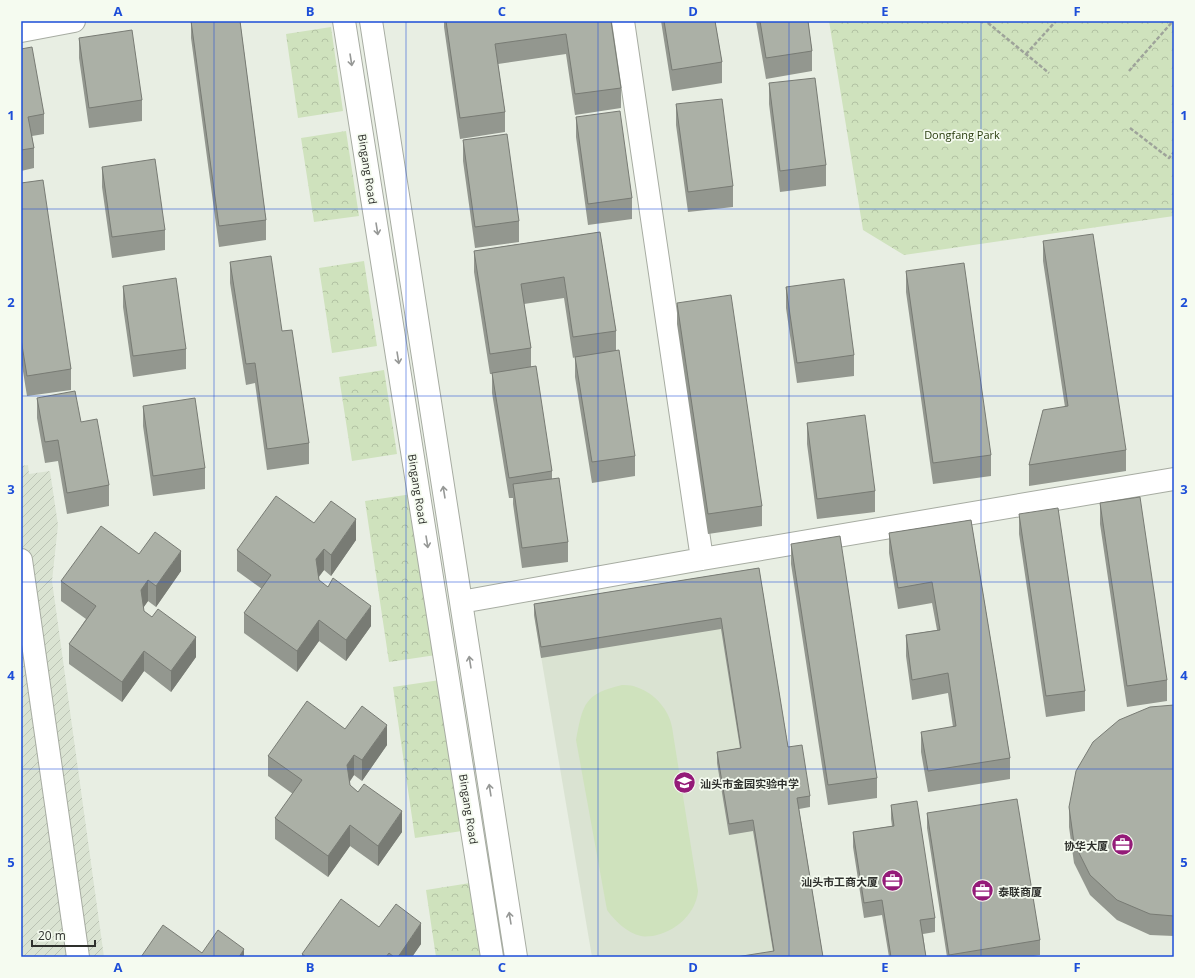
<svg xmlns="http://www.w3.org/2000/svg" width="1195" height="978" viewBox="0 0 1195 978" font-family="'Open Sans','Noto Sans SC',sans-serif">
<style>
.built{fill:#dae3d2}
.industrial{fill:url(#industrial-furrows)}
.green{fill:#cfe2bd}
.park{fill:url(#park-crowns)}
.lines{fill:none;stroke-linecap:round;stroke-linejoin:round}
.minor-casing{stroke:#a7aca2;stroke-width:24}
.path{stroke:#9ea39a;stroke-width:2.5;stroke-dasharray:4 2;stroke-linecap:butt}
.minor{stroke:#fff;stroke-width:22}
.wall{fill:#93978f}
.shaded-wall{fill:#787b74}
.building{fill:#abb0a6;stroke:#787b74}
.oneway{stroke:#969896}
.grid{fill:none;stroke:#1d4ed8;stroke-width:1;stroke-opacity:0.55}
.labels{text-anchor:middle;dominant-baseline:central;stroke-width:3.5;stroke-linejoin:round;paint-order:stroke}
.park-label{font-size:11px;fill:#293d0e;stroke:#f5fbf0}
.street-label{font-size:11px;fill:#2e302c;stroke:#f5fbf0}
.poi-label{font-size:11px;font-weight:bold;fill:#2e302c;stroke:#f5fbf0;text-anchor:start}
.neatline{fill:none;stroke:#1d4ed8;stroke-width:1.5}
.grid-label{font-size:13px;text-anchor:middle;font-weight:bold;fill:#1d4ed8}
</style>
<defs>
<pattern id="industrial-furrows" width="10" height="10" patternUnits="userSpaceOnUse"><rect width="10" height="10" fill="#dae3d2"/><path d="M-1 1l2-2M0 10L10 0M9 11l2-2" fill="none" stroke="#bbc3b4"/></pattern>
<pattern id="park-crowns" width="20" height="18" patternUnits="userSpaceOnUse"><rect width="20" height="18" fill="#cfe2bd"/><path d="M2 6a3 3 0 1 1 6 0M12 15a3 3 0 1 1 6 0" fill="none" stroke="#b2c2a3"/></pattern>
</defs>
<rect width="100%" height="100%" fill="#e8eee3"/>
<path class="built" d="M759,579L821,957H592L534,615Z"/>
<path class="industrial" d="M28,465L29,474L50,471L58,525L52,581L104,957H21V466Z"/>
<path class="green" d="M622,685C641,684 660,698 668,715C670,719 671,723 672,727L698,891C696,914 675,932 653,936C649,936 644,937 641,936C627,933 615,921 607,910L576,740C583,704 584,694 622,685Z"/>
<path class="park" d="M829,21H1174V216L904,255L863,230Z
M331,27L343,111L298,118L286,34Z
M346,131L359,216L314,222L301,138Z
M364,261L377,346L332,353L319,268Z
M384,370L397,454L352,461L339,377Z
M412,494L436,655L389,662L365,501Z
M440,680L462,831L415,838L393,687Z
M470,883L482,957H436L426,890Z"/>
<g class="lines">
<defs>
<path id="minor" d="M344,21L492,957
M371,21L516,957
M623,21L702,559
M21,31L74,21
M21,560L78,957
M461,602L702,559L1174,479"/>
</defs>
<use href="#minor" class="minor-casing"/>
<path class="path" d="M988,23L1049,73
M1026,54L1056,21
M1129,71L1173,21
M1130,128L1169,158L1174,152"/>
<use href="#minor" class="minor"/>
</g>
<path class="wall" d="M191,21H240L266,220V240L219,247L191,38Z
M444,21H611L621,88V108L575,115L566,54L498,64L505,112V132L460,139L444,27Z
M661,21H715L722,62V83L672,91Z
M756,21H808L812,51V71L766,79Z
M79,38L142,100V121L89,128L79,58Z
M21,49L44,114V134L32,136L34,148V168L21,171Z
M769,83L826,165V186L780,192L769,104Z
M676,104L733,186V207L688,212L676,125Z
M576,117L632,198V219L588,225L576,137Z
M463,140L519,221V242L475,248L463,161Z
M102,167L165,230V250L112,258L102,187Z
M21,183L71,369V390L27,396L21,359Z
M600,232L616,331V350L635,456V476L592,483L575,377V357L573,358L564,298L524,304L531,348V366L552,471V479L568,542V562L522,568L513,504V498H509L492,393V374H490L474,272V251Z
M1043,241L1126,450V471L1029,486V465L1065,407L1043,261Z
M230,262L282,331L309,443V464L267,470L255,383L246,385L230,283Z
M906,271L991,455V476L933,484L906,292Z
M123,286L186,349V369L133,377L123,307Z
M786,287L854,355V376L797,383L786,308Z
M677,303L762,506V526L708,534L677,324Z
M37,398L81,422L109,485V506L67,514L58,461L45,463L37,418Z
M143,406L205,468V489L153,496L143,426Z
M807,423L875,491V512L817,519L807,444Z
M1100,503L1167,680V701L1127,707L1100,524Z
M1019,514L1085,691V711L1046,717L1019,534Z
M971,520L1010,758V779L928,792L921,752V732L953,727L948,693L912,700L906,656V635L937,630L932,603L898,609L889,553V533Z
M314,523L356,540L331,576L324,570L319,577V580L371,626L346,661L319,641L297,672L244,633V613L262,589L237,571V550Z
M791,544L877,778V798L828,805L791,564Z
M139,554L181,571L156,607L148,601L143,608L144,611L196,657L171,692L144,671L122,702L69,664V644L86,619L61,601V581Z
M759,568L788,747L810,796V807L799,809L823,957L773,951L753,831L729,835L717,763V752L740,748L721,629L541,658L534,615V604Z
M1174,705V936L1150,935L1117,920L1090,895L1074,863L1069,827V807Z
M345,729L387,745L362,781L354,775L349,783L350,785L402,832L378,866L350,846L328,877L275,839V818L293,794L268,776V756Z
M891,805L935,918V932L923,934L926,957H889L882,915L864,918L853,847V832L892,826L891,819Z
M927,813L1040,940V955L1027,957H947L927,828Z
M379,927L421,944L412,957H302V954Z"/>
<path class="shaded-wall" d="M356,519V540L331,576V555Z
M324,549V570L316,580V559Z
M181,551V571L156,607V586Z
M148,580V601L141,611V590Z
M371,606V626L346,661V640Z
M319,620V641L297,672V651Z
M196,637V657L171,692V671Z
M144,651V671L122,702V682Z
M387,725V745L362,781V760Z
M354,755V775L347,785V765Z
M402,811V832L378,866V846Z
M350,825V846L328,877V856Z
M421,923V944L412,957H398Z
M244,949V957H239Z"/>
<path class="building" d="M191,21H240L266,220L219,226Z
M446,21H611L621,88L575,94L566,34L495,44L505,112L460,118Z
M664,21H715L722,62L672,70Z
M760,21H808L812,51L766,58Z
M132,30L142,100L89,108L79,38Z
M32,47L44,114L28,117L34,148L21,150V49Z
M815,78L826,165L780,171L769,83Z
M722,99L733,186L688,192L676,104Z
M620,111L632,198L588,204L576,117Z
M507,134L519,221L475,227L463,140Z
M155,159L165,230L112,237L102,167Z
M43,180L71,369L27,376L21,339V183Z
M600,232L616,331L573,337L564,277L521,284L531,348L490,354L474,251Z
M1093,234L1126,450L1029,465L1043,410L1068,406L1043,241Z
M271,256L282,331L292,330L309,443L267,449L255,363L246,364L230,262Z
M964,263L991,455L933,463L906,271Z
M176,278L186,349L133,356L123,286Z
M844,279L854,355L797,363L786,287Z
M731,295L762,506L708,514L677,303Z
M619,350L635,456L592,462L575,357Z
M536,366L552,471L509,478L492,373Z
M75,391L81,422L97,419L109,485L67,493L58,440L45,442L37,398Z
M195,398L205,468L153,476L143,406Z
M865,415L875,491L817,499L807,423Z
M559,478L568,542L522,548L513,484Z
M276,496L314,523L331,501L356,519L331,555L324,549L316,559L319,580L328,587L333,578L371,606L346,640L319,620L297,651L244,613L271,575L237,550Z
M1140,497L1167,680L1127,686L1100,503Z
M1058,508L1085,691L1046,696L1019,514Z
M971,520L1010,758L928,771L921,732L956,726L948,673L912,680L906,635L940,630L932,582L898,588L889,533Z
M101,526L139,554L155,532L181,551L156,586L148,580L141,590L144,611L152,617L158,609L196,637L171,671L144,651L122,682L69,644L96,606L61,581Z
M840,536L877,778L828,785L791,544Z
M759,568L788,747L802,745L810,796L797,798L823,957H736L774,951L753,820L729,824L717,752L741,748L721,618L541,647L534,604Z
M307,701L345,729L362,706L387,725L362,760L354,755L347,765L350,785L358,792L364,784L402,811L378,846L350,825L328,856L275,818L302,780L268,756Z
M1174,705V916L1150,914L1117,900L1090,875L1074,843L1069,807L1076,771L1093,742L1119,720L1150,707Z
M1017,799L1040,940L949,955L927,813Z
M917,801L935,918L920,920L926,957H891L882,900L864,903L853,832L894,826L891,805Z
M341,899L379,927L396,904L421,923L398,957H394L389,953L386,957H306L302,954Z
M163,925L202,953L218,930L244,949L239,957H141Z"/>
<defs><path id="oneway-shaft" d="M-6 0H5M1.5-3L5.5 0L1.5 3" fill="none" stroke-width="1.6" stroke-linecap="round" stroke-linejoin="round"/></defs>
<g class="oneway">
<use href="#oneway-shaft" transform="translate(351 60) rotate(81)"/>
<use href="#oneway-shaft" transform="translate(377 229) rotate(81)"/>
<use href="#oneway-shaft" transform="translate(398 358) rotate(81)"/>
<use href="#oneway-shaft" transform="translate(444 492) rotate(-99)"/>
<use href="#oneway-shaft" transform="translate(427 542) rotate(81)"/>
<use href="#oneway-shaft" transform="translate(470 662) rotate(-99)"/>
<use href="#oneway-shaft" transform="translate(490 790) rotate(-99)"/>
<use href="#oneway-shaft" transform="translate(510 918) rotate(-99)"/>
</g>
<path class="grid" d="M214,21V957M406,21V957M598,21V957M789,21V957M981,21V957M21,209H1174M21,396H1174M21,582H1174M21,769H1174"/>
<defs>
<symbol id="school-disc" viewBox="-11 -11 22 22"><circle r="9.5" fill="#941b78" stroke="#f5fbf0"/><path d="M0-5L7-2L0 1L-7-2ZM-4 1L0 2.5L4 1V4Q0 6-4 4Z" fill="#fff"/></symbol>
<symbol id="office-disc" viewBox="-11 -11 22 22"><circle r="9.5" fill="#941b78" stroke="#f5fbf0"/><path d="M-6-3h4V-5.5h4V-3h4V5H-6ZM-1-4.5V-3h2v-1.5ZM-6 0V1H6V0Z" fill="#fff"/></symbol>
</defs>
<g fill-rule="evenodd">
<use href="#school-disc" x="672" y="770" width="25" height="25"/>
<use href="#office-disc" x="1110" y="832" width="25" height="25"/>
<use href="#office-disc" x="880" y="868" width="25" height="25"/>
<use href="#office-disc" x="970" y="878" width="25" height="25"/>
</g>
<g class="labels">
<g class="park-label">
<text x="962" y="134">Dongfang Park</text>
</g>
<g class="street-label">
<text transform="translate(368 169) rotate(81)">Bingang Road</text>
<text transform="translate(418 489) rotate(81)">Bingang Road</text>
<text transform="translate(469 809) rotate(81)">Bingang Road</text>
</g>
<g class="poi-label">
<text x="700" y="783">汕头市金园实验中学</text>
<text x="1108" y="845" text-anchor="end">协华大厦</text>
<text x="878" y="881" text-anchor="end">汕头市工商大厦</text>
<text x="998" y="891">泰联商厦</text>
</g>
</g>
<rect width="1195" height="978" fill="none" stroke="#f5fbf0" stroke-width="44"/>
<path d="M32 940v6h63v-6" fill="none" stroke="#2e302c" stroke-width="2"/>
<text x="38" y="940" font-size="12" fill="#2e302c" stroke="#f5fbf0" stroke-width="3" paint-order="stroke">20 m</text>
<rect x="22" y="22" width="1151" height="934" class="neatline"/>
<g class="grid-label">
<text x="118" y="16">A</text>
<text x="310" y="16">B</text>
<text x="502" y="16">C</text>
<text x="693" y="16">D</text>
<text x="885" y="16">E</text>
<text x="1077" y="16">F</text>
<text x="11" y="120">1</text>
<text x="1184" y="120">1</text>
<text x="11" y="307">2</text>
<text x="1184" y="307">2</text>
<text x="11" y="494">3</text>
<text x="1184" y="494">3</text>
<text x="11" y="680">4</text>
<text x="1184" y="680">4</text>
<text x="11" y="867">5</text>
<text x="1184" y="867">5</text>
<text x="118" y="972">A</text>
<text x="310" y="972">B</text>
<text x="502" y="972">C</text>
<text x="693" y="972">D</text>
<text x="885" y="972">E</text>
<text x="1077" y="972">F</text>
</g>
</svg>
